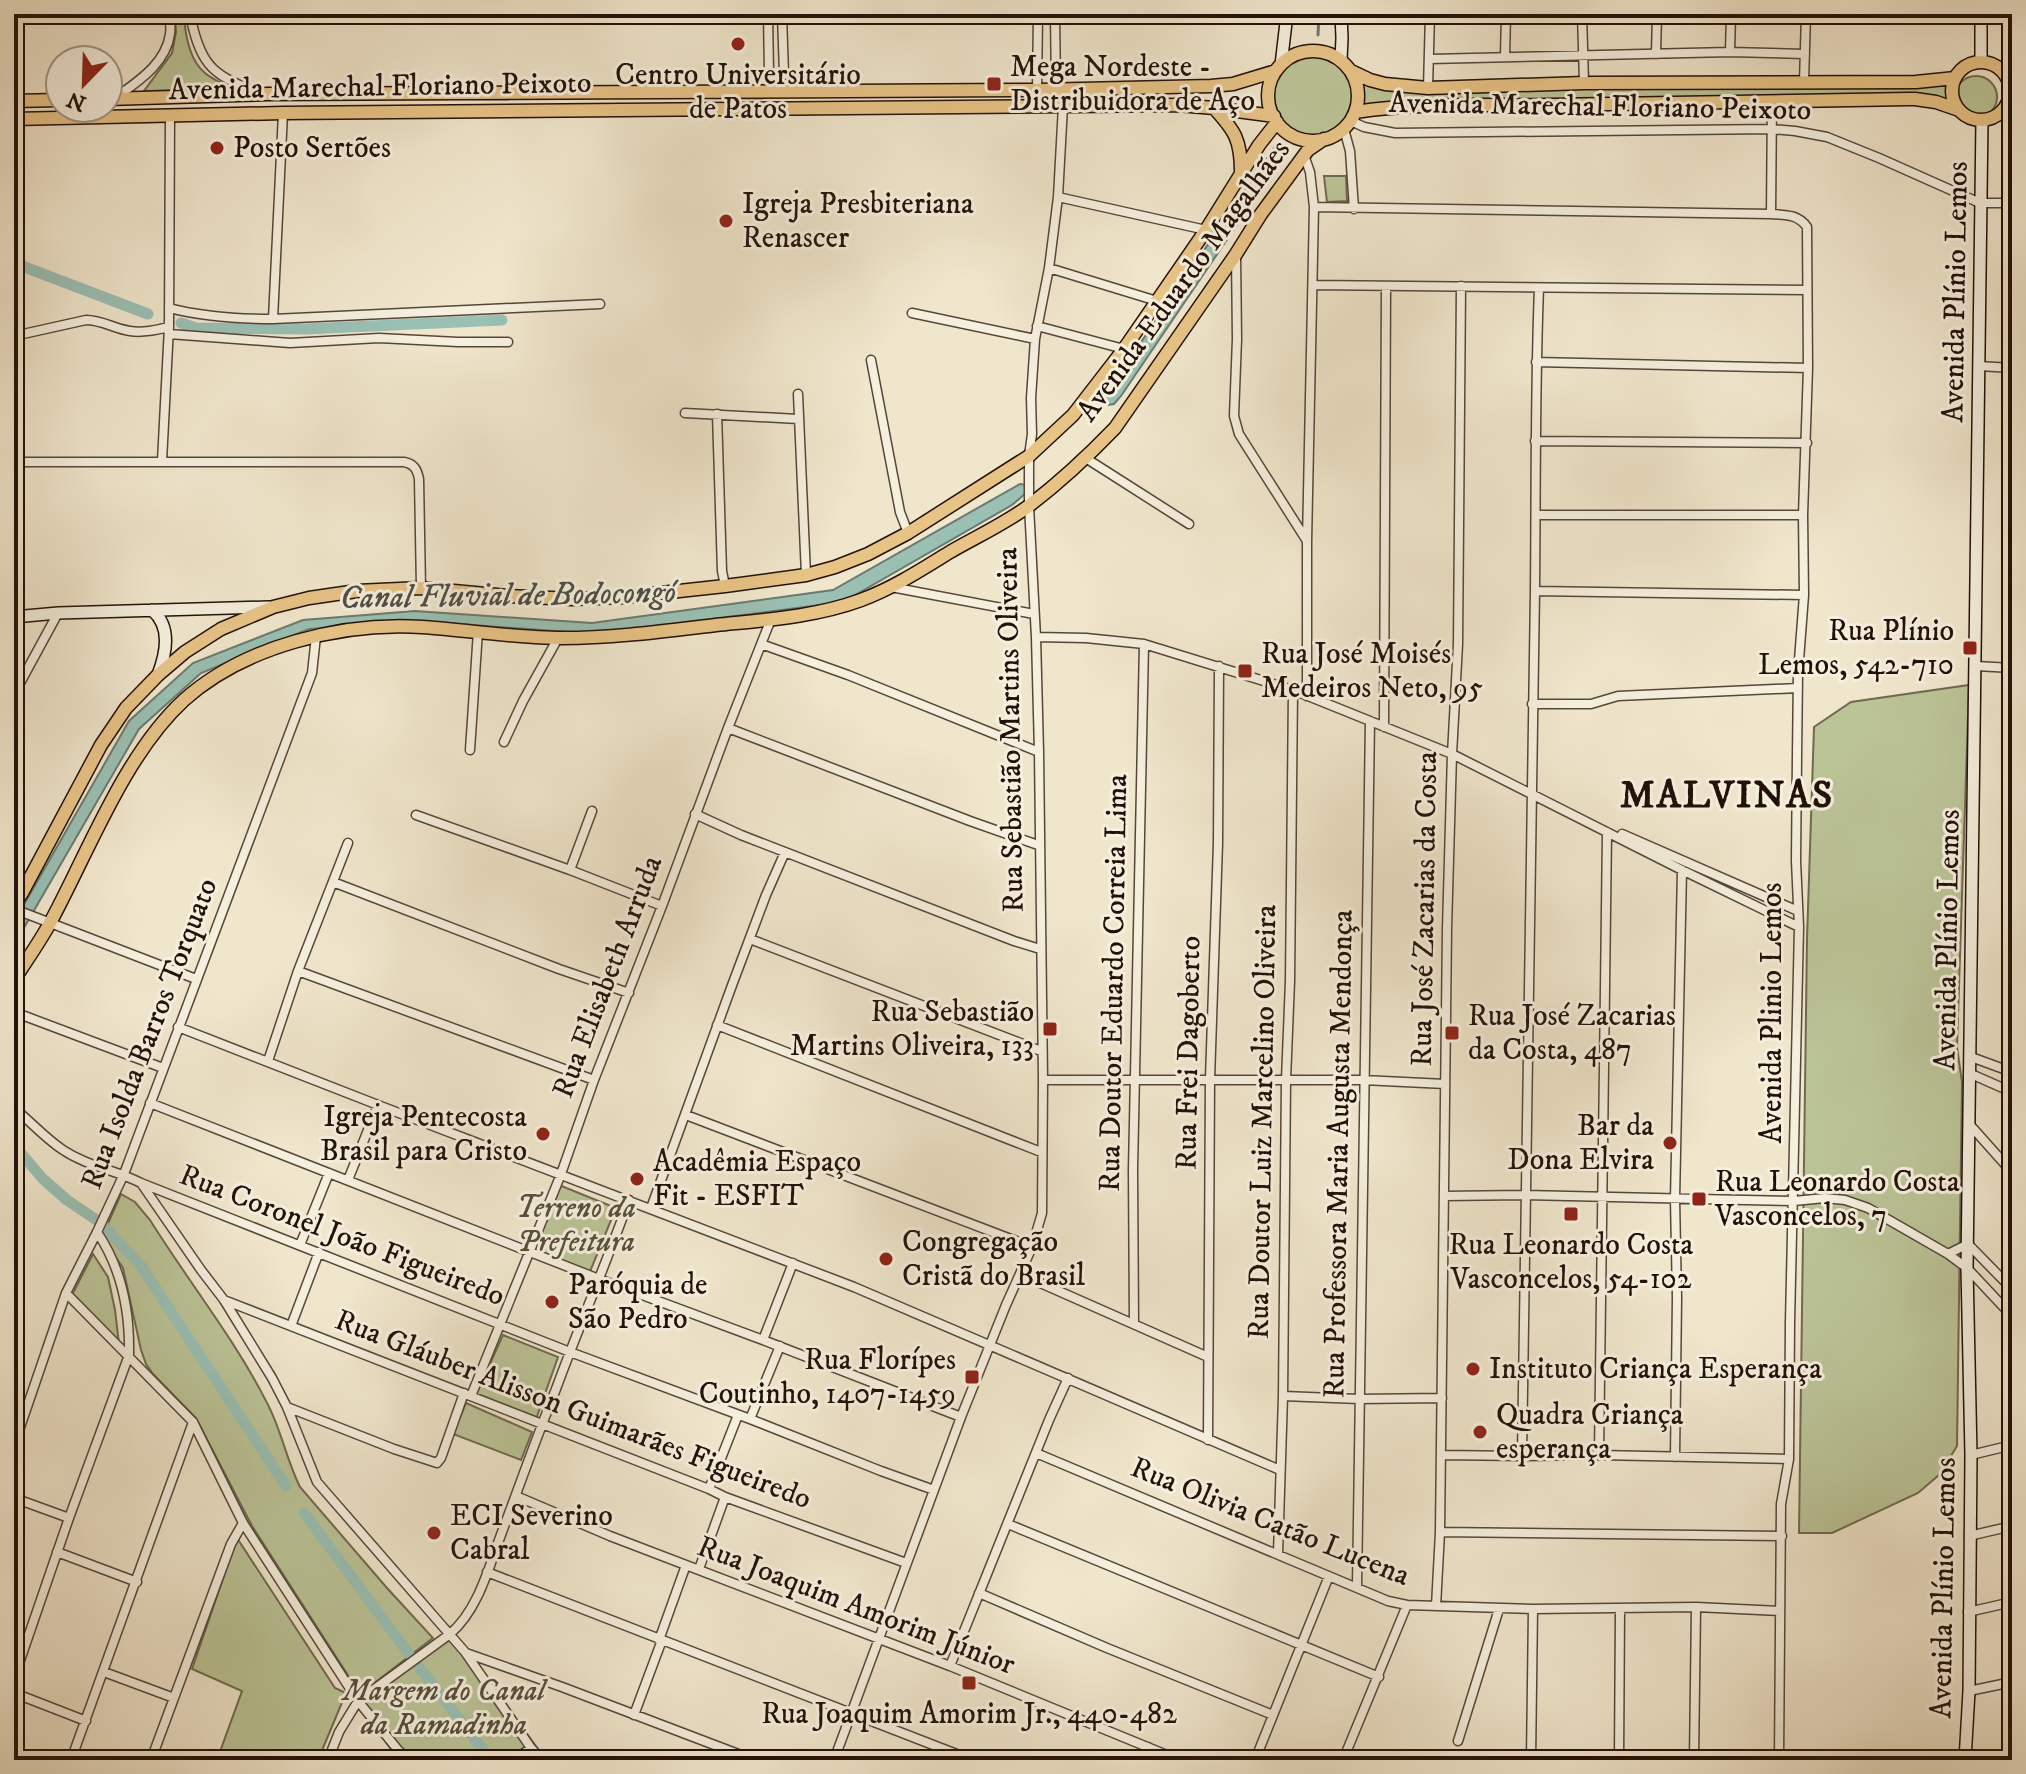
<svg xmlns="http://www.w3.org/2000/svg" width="2026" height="1774" viewBox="0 0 2026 1774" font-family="'IM FELL DW Pica',serif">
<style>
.green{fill:#bbc497;stroke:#6f6a50;stroke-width:2}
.water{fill:#9ac0b4;stroke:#6a7a70;stroke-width:2}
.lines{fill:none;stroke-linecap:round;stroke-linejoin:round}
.stream{stroke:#6a7a70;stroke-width:3}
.canal{stroke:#9ac0b4;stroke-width:11}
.street-casing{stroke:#56463a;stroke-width:11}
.secondary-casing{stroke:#231109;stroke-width:14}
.primary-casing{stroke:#231109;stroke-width:15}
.street{stroke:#f5efde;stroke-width:8}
.secondary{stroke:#f5efde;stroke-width:11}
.primary{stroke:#e8c386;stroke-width:12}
.poi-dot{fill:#8f2418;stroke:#f5efde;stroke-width:3}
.labels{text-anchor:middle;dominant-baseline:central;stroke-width:6;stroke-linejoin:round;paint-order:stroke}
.poi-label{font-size:30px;fill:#231109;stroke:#f5efde;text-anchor:start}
.street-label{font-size:30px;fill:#231109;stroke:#f5efde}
.park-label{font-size:30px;font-style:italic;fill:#58503b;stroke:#f5efde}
.water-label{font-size:32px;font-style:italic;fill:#4d4e45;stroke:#f5efde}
.district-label{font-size:38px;font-weight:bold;letter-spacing:2px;fill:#231109;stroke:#f5efde}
</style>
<rect width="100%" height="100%" fill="#f0e6cc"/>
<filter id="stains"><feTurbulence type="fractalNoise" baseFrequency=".0025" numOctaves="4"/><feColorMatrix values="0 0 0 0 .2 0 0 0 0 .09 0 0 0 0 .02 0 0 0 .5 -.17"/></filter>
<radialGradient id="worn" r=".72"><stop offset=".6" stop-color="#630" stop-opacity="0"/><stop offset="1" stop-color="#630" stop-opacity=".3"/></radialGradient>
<path class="green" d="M175,14H184C185,34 189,60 205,73C213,80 224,84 233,89L144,91L172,53L176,32Z
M1271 96a42 42 0 1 1 84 0a42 42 0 1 1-84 0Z
M1355,75L1379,86L1953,81L1951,97L1955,107L1932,100L1358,110C1362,96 1361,87 1355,75Z
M1955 97a21 21 0 1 1 42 0a21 21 0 1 1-42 0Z
M1324,176H1346L1347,201L1327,202Z
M1969,685L1957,1047L1962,1082L1957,1446L1940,1474L1918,1493L1832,1533H1799L1807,939L1814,727L1851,702Z
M559,1185L616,1208L589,1274L533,1252Z
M121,1194L135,1202L150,1220C188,1281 234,1338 266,1401C281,1428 286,1459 300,1487L387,1588L433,1638L360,1694L252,1526L196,1418L153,1374L146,1364L141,1350L123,1268L102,1237Z
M93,1254L108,1277L115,1310L119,1344L71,1297Z
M503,1335L558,1357L535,1422L474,1399Z
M466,1403L532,1432L521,1460L453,1434Z
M237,1538L335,1688L346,1693L318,1760H217L242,1691L192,1669Z
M450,1638L469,1654L546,1760H400L397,1758L360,1704Z"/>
<path class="water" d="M1278,142L1288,147L1283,157L1121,396L1114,404L1108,405L1105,397L1109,389Z
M1020,484L1028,485L1026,493L1012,505L843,602L596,634L417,621L309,629L201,673L139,729L14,945V922L129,721L193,663L303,620L415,611L592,623L833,590Z"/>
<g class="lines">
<path class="stream" d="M1318,35L1319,14"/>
<path class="canal" d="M14,263L148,314
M181,323L196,328L306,329L502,320
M14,1145L43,1179L67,1200L101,1223L141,1266L286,1486
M304,1513L409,1654
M419,1667L491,1760"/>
<defs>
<path id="street" d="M190,14C199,60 210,77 257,91
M768,14L769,74
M782,14L784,75
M1055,14L1056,89
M1582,14L1584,83
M1981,18L2012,20
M1730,52L1731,14
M1656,54L1657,14
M1505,57L1506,14
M1430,59L1730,52L1805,54
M1804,82L1806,14
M1428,88L1430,14
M1037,90L1038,14
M115,98C137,82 166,64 170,34C171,28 170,20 169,14
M1351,121L1364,127L1395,133L1772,129L1795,131L1827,137L1879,158L1980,203H2012
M1344,129L1350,151L1354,209
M1304,155L1310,172L1314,207L1307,542V696
M1058,197L1206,230
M1314,207L1771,214C1785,215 1798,214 1807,227L1808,368L1803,515L1804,595L1798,673L1797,757L1796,861L1799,927L1790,1322L1789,1459L1599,1455L1522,1456L1441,1455
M1771,214L1772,101
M1236,255L1237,339L1234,416L1239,434L1307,541
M1049,268L1157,301
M1313,285L1807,290
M169,308C204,317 237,319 273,319L600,304
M912,313L1035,339
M273,319L283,113
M1037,326L1124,349
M169,334L290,343L379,338L458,342H508
M14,336L86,320C102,320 115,329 130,331C143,333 156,330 169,327
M871,360L900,512L908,533
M1536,362L1808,368
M1979,366L2012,368
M798,394L806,575
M685,413L798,419
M717,414L722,571L725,586
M1535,441L1807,443
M1084,457L1189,524
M162,461L169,327L170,116
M14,462H404C414,464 417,469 419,479L421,588
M1536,515H1803
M891,587L1034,614
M1535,591L1804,595
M1036,637L1086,638L1144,644L1293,690L1452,754L1682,870L1799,927
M761,644L848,675L1039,752
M1976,666L2012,668
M14,694L58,613
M1532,704H1591L1618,696L1798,688
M1384,727L1386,286
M728,728L970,821L1038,845
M504,742L523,701L558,638
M470,750L478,631
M695,814L741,835L1014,941L1040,949
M416,815L570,870L662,906
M1622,834L1798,911
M570,870L592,811
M333,882L559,969L629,993
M14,909L196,979
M750,939L1041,1051
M298,971L594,1080
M14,1012L163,1068
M717,1025L1041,1152
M178,1027L378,1105L854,1287L1280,1470
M1971,1057L2012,1072
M268,1061L298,971L348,843
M1971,1074L2012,1092
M1043,1080H1363L1445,1084
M150,1103L599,1279L763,1340L961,1417
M14,1108C31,1122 45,1138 63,1150C87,1166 115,1170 141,1183L570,1352L750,1419L881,1471L934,1490
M686,1115L1032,1247
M1970,1125L2012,1172
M348,1180L378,1105
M141,1183L201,1270L224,1300L272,1378L287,1407L317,1482L465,1652L531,1748L542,1760
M1444,1196L1525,1195L1699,1199L1794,1201L1825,1198L1845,1200L1868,1208L1948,1254L1967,1268L2012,1316
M651,1208L731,988L766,895L785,852
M300,1245L329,1173
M1948,1254L1968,1244L2012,1289
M1020,1274L1208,1357
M66,1293L193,1422L243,1523L358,1701L398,1750L409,1760
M224,1300L709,1489L725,1497L906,1563
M1134,1324L1133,1170L1144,644
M291,1326L319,1252
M763,1340L793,1263
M471,1396L561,1174L594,1080L662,906L728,728L771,619
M1283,1396L1359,1399L1442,1398
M287,1407L394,1449L437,1463L441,1458L464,1393
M750,1419L780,1346
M1208,1440L1210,1079L1218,843L1219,666
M14,1445L66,1293L97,1232L124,1174L312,673L316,636
M1036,1453L1388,1601L1407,1605L1533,1609L1696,1607L1780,1611
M1599,1455L1607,832
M1971,1455L2012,1445
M1522,1456C1525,1168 1529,879 1535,590C1536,489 1535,389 1539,288
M1675,1457L1677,1298L1675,1199L1682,870
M709,1489L738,1415
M516,1496L610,1536L950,1666L1179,1760
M14,1498L69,1518
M1008,1524L1379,1677
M1440,1532L1782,1536
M1969,1536L2012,1526
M57,1552L137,1582
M1278,1554L1283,1396L1286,1080L1290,981L1293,690
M699,1569L725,1497
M487,1572L972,1760
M1357,1587L1370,721
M979,1593L1107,1648L1273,1715
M1436,1606L1440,1532L1447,929L1452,754L1458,644L1461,286
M1968,1612L2012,1602
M659,1640L686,1565
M466,1653L562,1687L754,1760
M950,1666L1049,1420L1068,1378
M104,1672L174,1698
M14,1678L69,1518L129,1355C130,1311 122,1269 97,1232
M1969,1691L2012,1682
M14,1693L86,1721
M634,1715L662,1640
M1458,1741L1499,1609
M71,1760L193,1422
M151,1760L231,1544L243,1523
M328,1760L339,1732L358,1701L450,1634C479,1609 489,1566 502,1532C520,1484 537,1436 556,1389C579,1326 606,1264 629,1200
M514,1760L531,1748
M834,1760L961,1417L1006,1305L1032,1247L1042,1213L1043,1080L1039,752L1036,637L1029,506V456L1032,434L1031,398L1035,339L1049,268L1058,197L1063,106
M1143,1760L1148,1747
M1255,1760L1329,1576
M1343,1760L1407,1605
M1531,1760L1533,1609
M1619,1760L1620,1608
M1694,1760L1696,1607
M1779,1760L1781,1504L1789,1459
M1994,1760L2012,1757"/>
<path id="secondary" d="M1341,14L1342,38L1341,60
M1981,14V62
M1281,65L1287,14
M152,610C172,627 166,653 158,675
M14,617L58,613L269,607
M1965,1760L1969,1691L1971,1455L1967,1268L1982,120"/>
<path id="primary" d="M1268 96a45 45 0 1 1 90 0a45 45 0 1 1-90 0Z
M1952 91a29 29 0 1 1 58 0a29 29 0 1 1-58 0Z
M1351,71L1370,80L1385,84L1428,88L1584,83L1916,82L1955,78
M108,99L269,94L1037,90L1211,86L1233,84L1276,71
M14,101L60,100
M1214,108C1235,131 1241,140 1241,172
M1355,112C1420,102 1485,106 1550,105C1671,103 1793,100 1915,99L1936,102L1959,110
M14,119L283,113L1178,105L1214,108L1274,116
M14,905L22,893L101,745L126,708L158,675L185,652L221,629L273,607L309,598L357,591L421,588L508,596L572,599L624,597L725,586L806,575L835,567L868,554L908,533L1029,456L1073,415L1124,349L1206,230L1259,145L1277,122
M14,980C26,961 39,943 50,923C88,853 124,755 184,700C244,646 342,622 422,627C468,630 516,638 562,638C614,638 665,631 716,625C764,620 815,617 861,600C893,588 921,570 950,552C974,538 1008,522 1030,505C1060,482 1089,455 1115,428L1236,254L1261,214L1308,150L1324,139"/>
</defs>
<use href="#street" class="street-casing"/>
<use href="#secondary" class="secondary-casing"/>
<use href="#primary" class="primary-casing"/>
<use href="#street" class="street"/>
<use href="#secondary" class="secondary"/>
<use href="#primary" class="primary"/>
</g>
<g class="poi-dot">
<circle cx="738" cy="44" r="8"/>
<rect x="986" y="76" width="16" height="16" rx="4"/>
<circle cx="217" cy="148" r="8"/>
<circle cx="726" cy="221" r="8"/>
<rect x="1962" y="640" width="16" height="16" rx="4"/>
<rect x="1237" y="663" width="16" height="16" rx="4"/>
<rect x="1042" y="1021" width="16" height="16" rx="4"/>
<rect x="1444" y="1025" width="16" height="16" rx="4"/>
<circle cx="543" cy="1134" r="8"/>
<circle cx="1670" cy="1143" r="8"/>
<circle cx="637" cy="1179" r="8"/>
<rect x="1691" y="1191" width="16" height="16" rx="4"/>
<rect x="1563" y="1206" width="16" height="16" rx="4"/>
<circle cx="886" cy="1259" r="8"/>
<circle cx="552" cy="1302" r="8"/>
<circle cx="1473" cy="1369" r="8"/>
<rect x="964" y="1369" width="16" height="16" rx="4"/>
<circle cx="1480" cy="1432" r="8"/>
<circle cx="434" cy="1533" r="8"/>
<rect x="961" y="1675" width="16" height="16" rx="4"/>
</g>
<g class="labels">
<g class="poi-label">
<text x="1010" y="67">Mega Nordeste -<tspan x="1010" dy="34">Distribuidora de Aço</tspan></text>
<text x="738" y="75" text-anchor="middle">Centro Universitário<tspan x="738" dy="34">de Patos</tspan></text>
<text x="233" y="148">Posto Sertões</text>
<text x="742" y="204">Igreja Presbiteriana<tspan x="742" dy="34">Renascer</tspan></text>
<text x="1954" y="631" text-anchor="end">Rua Plínio<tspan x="1954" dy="34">Lemos, 542-710</tspan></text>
<text x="1261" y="654">Rua José Moisés<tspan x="1261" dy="34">Medeiros Neto, 95</tspan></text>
<text x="1034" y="1012" text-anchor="end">Rua Sebastião<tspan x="1034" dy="34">Martins Oliveira, 133</tspan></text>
<text x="1468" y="1016">Rua José Zacarias<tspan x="1468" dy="34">da Costa, 487</tspan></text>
<text x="527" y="1117" text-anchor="end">Igreja Pentecosta<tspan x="527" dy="34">Brasil para Cristo</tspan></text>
<text x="1654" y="1126" text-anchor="end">Bar da<tspan x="1654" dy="34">Dona Elvira</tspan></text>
<text x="653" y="1162">Acadêmia Espaço<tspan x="653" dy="34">Fit - ESFIT</tspan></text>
<text x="1715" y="1182">Rua Leonardo Costa<tspan x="1715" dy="34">Vasconcelos, 7</tspan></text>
<text x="902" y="1242">Congregação<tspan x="902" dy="34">Cristã do Brasil</tspan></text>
<text x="1571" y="1245" text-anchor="middle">Rua Leonardo Costa<tspan x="1571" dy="34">Vasconcelos, 54-102</tspan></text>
<text x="568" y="1285">Paróquia de<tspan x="568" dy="34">São Pedro</tspan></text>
<text x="956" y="1360" text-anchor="end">Rua Florípes<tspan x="956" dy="34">Coutinho, 1407-1459</tspan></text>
<text x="1489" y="1369">Instituto Criança Esperança</text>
<text x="1496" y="1415">Quadra Criança<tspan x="1496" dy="34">esperança</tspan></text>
<text x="450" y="1516">ECI Severino<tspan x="450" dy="34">Cabral</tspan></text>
<text x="969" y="1714" text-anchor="middle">Rua Joaquim Amorim Jr., 440-482</text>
</g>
<g class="street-label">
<text transform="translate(380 87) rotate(-1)">Avenida Marechal Floriano Peixoto</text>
<text transform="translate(1600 107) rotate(1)">Avenida Marechal Floriano Peixoto</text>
<text transform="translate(1184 281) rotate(-54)">Avenida Eduardo Magalhães</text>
<text transform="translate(1956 292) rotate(-89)">Avenida Plínio Lemos</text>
<text transform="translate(1011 730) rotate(-91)">Rua Sebastião Martins Oliveira</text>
<text transform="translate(1425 909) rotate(-89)">Rua José Zacarias da Costa</text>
<text transform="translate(1948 940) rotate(-89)">Avenida Plínio Lemos</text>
<text transform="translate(608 977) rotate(-69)">Rua Elisabeth Arruda</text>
<text transform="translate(1114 983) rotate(-89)">Rua Doutor Eduardo Correia Lima</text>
<text transform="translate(1772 1013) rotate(-90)">Avenida Plinio Lemos</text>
<text transform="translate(150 1034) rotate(-69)">Rua Isolda Barros Torquato</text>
<text transform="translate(1189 1053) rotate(-89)">Rua Frei Dagoberto</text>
<text transform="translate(1263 1122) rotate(-89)">Rua Doutor Luiz Marcelino Oliveira</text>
<text transform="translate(1339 1154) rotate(-89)">Rua Professora Maria Augusta Mendonça</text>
<text transform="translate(342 1236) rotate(21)">Rua Coronel João Figueiredo</text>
<text transform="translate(573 1410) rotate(21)">Rua Gláuber Alisson Guimarães Figueiredo</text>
<text transform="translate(1270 1522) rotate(22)">Rua Olivia Catão Lucena</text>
<text transform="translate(1944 1588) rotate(-89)">Avenida Plínio Lemos</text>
<text transform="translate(856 1606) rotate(21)">Rua Joaquim Amorim Júnior</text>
</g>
<g class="park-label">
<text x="576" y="1208">Terreno da<tspan x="576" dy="34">Prefeitura</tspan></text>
<text x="444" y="1691">Margem do Canal<tspan x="444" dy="34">da Ramadinha</tspan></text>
</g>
<g class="water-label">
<text transform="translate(508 596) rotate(-1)">Canal Fluvial de Bodocongó</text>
</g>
<g class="district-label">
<text x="1727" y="796">MALVINAS</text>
</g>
</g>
<rect width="2026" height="1774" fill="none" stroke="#f0e6cc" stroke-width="48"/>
<rect x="16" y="16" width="1994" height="1742" fill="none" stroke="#231109" stroke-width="4"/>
<rect x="24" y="24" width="1978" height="1726" fill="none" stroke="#231109" stroke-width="2"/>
<g transform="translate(84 84) rotate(203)"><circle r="38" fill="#f5efde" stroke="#a19689" stroke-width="2"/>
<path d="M0-6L14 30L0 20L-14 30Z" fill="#8f2418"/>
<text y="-12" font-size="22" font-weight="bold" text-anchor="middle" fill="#231109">N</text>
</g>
<rect width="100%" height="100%" filter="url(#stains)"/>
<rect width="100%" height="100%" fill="url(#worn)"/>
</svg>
